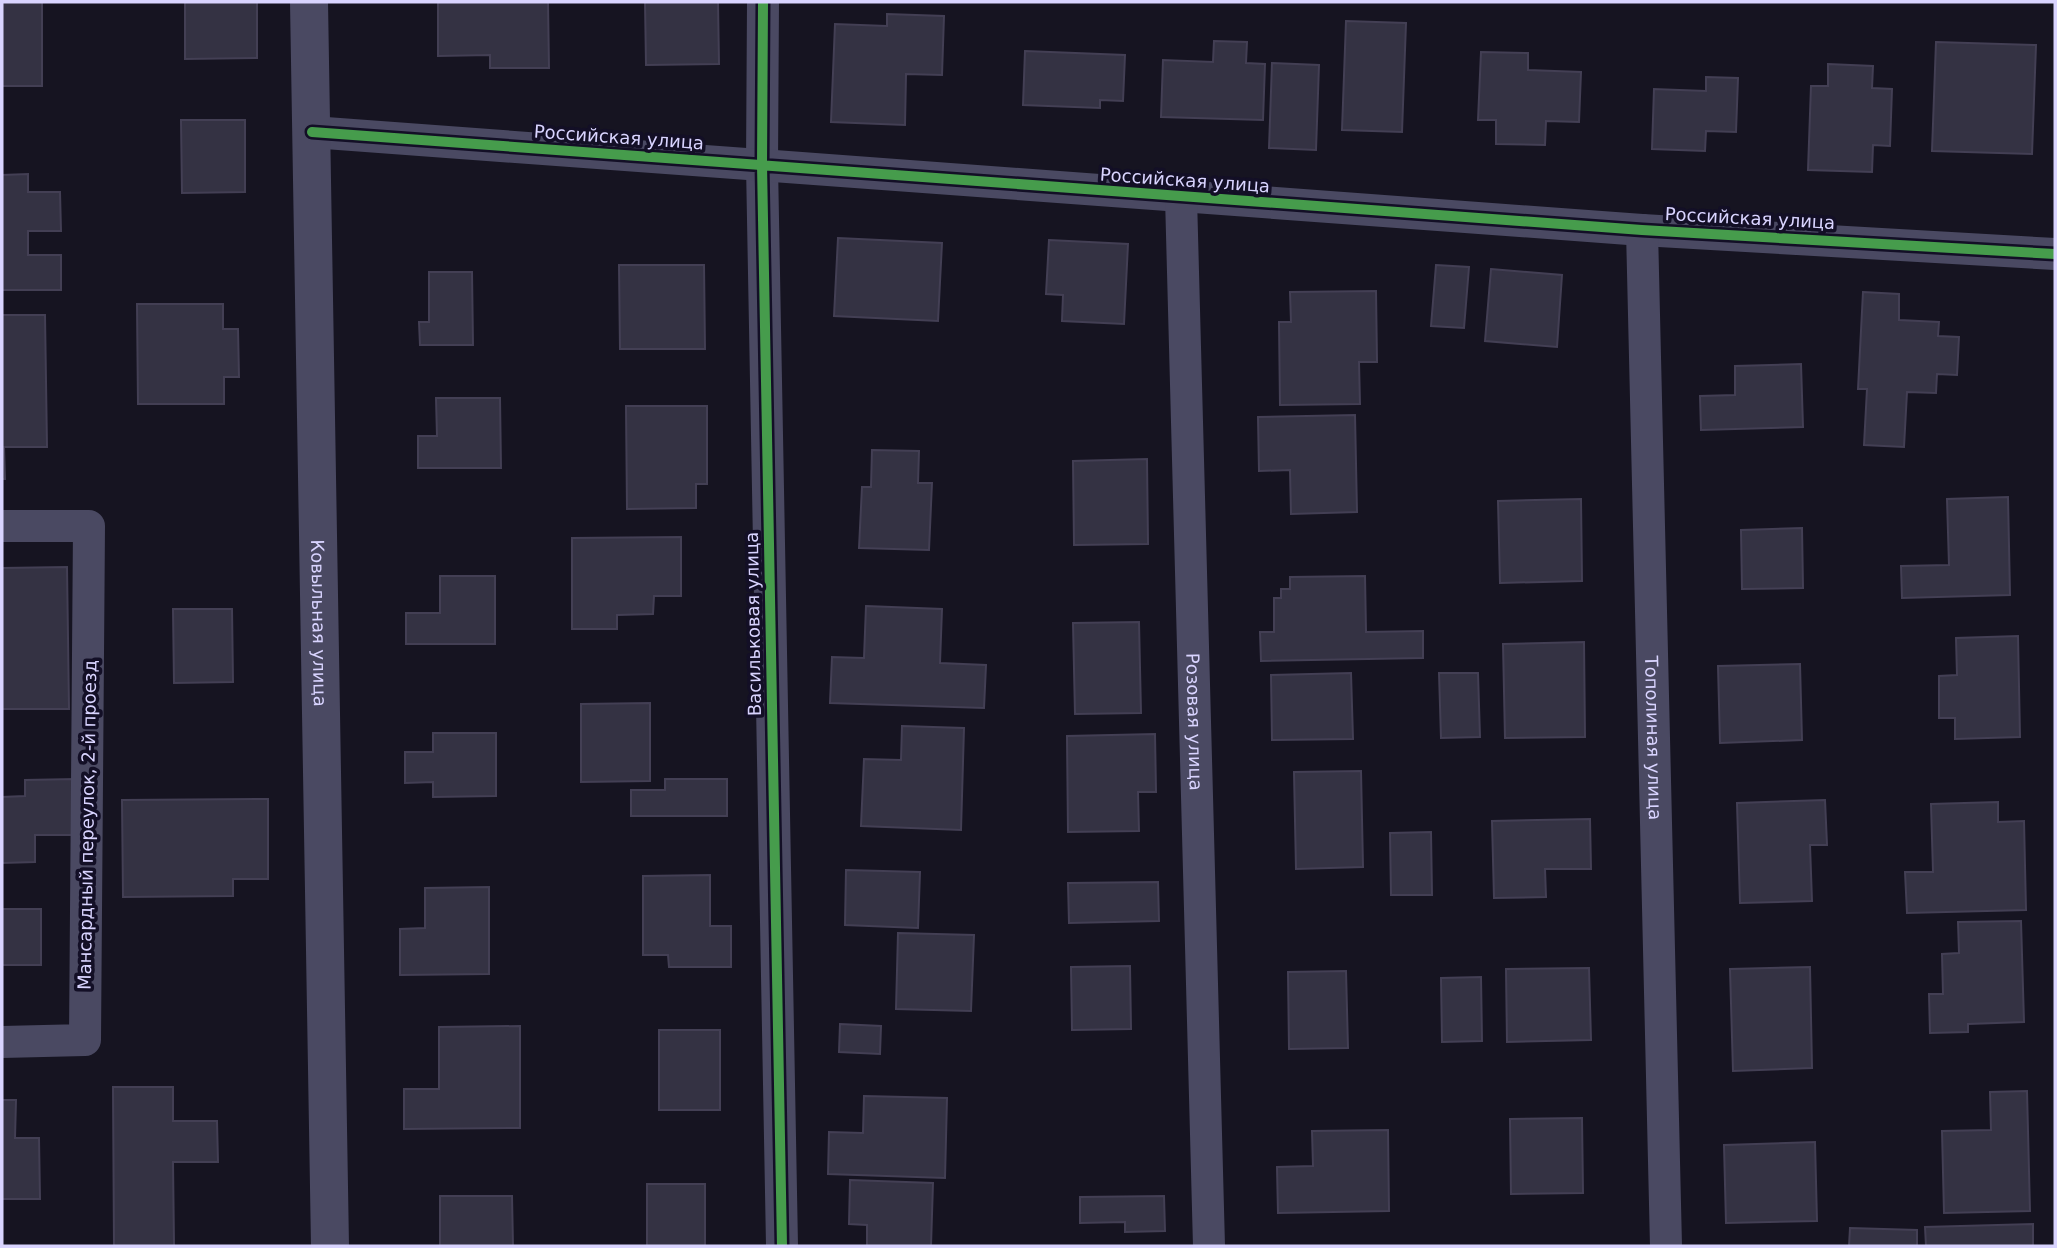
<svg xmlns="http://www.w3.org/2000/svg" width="2057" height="1248" viewBox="0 0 2057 1248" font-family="'DejaVu Sans',sans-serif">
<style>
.building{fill:#343243;stroke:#433f54;stroke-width:2}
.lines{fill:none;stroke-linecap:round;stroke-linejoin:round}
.minor{stroke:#4a4962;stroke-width:32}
.tertiary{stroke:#4a4962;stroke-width:38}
.cycleway-casing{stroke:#130f26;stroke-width:15}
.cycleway{stroke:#469c4c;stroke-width:10}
.labels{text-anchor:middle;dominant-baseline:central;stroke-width:7;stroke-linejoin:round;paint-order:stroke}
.street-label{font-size:18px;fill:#d9d4ff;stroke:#130f26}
</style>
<rect width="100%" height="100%" fill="#161421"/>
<path class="building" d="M2,2H42V86H2Z
M185,2H257V58L185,59Z
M438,2H548L549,68H490V55L438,56Z
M645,2H718L719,64L646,65Z
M887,14L944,16L942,75L906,74L905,125L831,122L835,24L887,26Z
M1346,21L1406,23L1402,132L1342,130Z
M1214,41L1247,42L1246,63L1265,64L1263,120L1161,117L1163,60L1213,62Z
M1936,42L2036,45L2032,154L1932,151Z
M1025,51L1125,55L1123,101L1100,100V108L1023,105Z
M1481,52L1528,53V70L1581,72L1579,122L1546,121L1545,145L1496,144V120H1478Z
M1272,63L1319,65L1316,150L1269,148Z
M1828,64L1873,66L1872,88L1892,89L1890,146L1873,145L1872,172L1808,170L1811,86H1828Z
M1706,77L1738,78L1736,132L1706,131L1705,151L1652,149L1654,89L1706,91Z
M181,120H245V192L182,193Z
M28,174V192H60L61,231H28V255H61V290H2V175Z
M838,238L942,243L938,321L834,316Z
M1049,240L1128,244L1124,324L1062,321L1063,295L1046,294Z
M619,265H704L705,349H620Z
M1436,265L1469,267L1464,328L1431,326Z
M1491,269L1562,275L1557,347L1485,341Z
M429,272H472L473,345H420L419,322H429Z
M1376,291L1377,362H1359L1360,404L1280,405L1279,322H1291L1290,292Z
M1863,292L1899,294V320L1939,322L1938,336L1959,337L1957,375L1937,374L1936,393L1907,392L1904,447L1864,445L1867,389H1858Z
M137,304H223V329H238L239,377H224V404H138Z
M2,315H45L47,447H4L5,479H2Z
M1801,364L1803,427L1701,430L1700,396L1735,395V366Z
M436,398H500L501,468H418V436H437Z
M626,406H707V484H696V508L627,509Z
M1355,415L1357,512L1291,514L1290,470L1259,471L1258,417Z
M872,450L919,451L918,483H932L929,550L859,548L862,487H871Z
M1147,459L1148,544L1074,545L1073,461Z
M2008,497L2010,595L1902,598L1901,566L1949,565L1947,499Z
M1581,499L1582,581L1500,583L1498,501Z
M1802,528L1803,588L1742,589L1741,530Z
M681,537V596H654L653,614L617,615V629H572V538Z
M67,567L69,709H2V568Z
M440,576H495V644H406V613H440Z
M1365,576L1366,632L1423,631V658L1261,661L1260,632H1274V598H1281V589H1290V577Z
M866,606L942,609L940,663L986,665L984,708L830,703L832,657L864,658Z
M173,609H232L233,682L174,683Z
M1139,622L1141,713L1075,714L1073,623Z
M2018,636L2020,737L1955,739V718H1939V676L1957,675L1956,638Z
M1584,642L1585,737L1505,738L1503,644Z
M1800,664L1802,740L1720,743L1718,666Z
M1351,673L1353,739L1272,740L1271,675Z
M1439,673H1478L1480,737L1441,738Z
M650,703V781L581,782V704Z
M902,726L964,728L961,830L861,826L864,759L901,760Z
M433,733H496V796L433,797V782L405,783V752H433Z
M1155,734L1156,792H1138L1139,831L1068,832L1067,736Z
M1361,771L1363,867L1296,869L1294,772Z
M75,779V835H35V862L2,863V797L25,796V780Z
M665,779H727V816H631V790H665Z
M268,799V879H233V896L123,897L122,800Z
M1825,800L1827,845H1810L1812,901L1740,903L1737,803Z
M1998,802V822L2024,821L2026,910L1907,913L1905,872H1933L1931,804Z
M1590,819L1591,869H1545L1546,897L1494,898L1492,821Z
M1431,832L1432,895H1391L1390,833Z
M846,870L920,872L918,928L845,925Z
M710,875V926H731V967H669L668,955H643V876Z
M1158,882L1159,921L1069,923L1068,883Z
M489,887V974L400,975V929L425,928V888Z
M2,909H41V965H2Z
M2021,921L2024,1022L1968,1024V1032L1930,1033L1929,994H1943L1942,954L1959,953L1958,922Z
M898,933L974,935L971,1011L896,1009Z
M1130,966L1131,1029L1072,1030L1071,967Z
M1810,967L1812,1068L1733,1071L1730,969Z
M1589,968L1591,1040L1507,1042L1506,969Z
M1346,971L1348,1048L1289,1049L1288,972Z
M1481,977L1482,1041L1442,1042L1441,978Z
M840,1024L881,1026L880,1054L839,1052Z
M520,1026V1128L404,1129V1089H439V1027Z
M659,1030H720V1110H659Z
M113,1087H173V1121H217L218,1162H173L174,1246H114Z
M2027,1091L2030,1211L1944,1213L1942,1131L1991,1130L1990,1092Z
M864,1096L947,1098L945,1178L828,1174L829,1132L863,1133Z
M2,1100H16L15,1138H39L40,1199H2Z
M1582,1118L1583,1193L1511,1194L1510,1119Z
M1388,1130L1389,1211L1278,1213L1277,1167L1313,1166L1312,1131Z
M1815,1142L1817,1221L1726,1223L1724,1145Z
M850,1180L933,1183L931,1246H867V1225L849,1224Z
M647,1184H705V1246H647Z
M440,1196H512L513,1246H440Z
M1164,1196L1165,1231L1125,1232V1222L1080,1223V1197Z
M2033,1224V1246H1926L1925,1227Z
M1850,1228L1917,1230V1246H1849Z"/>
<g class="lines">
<g class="minor">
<path d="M763,2L762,165L782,1246"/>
<path d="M312,132L1642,230L2055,254"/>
<path id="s1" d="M1181,197L1209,1246"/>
<path id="s2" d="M1642,230L1666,1246"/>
<path d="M2,526H89L85,1040L2,1042"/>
</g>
<path class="tertiary" id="s3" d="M309,2L330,1246"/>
<defs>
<path id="cycleway" d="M763,2L762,165L782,1246
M312,132L1642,230L2055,254"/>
</defs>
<use href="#cycleway" class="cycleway-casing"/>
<use href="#cycleway" class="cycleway"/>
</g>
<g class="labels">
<g class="street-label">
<text transform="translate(619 137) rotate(4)">Российская улица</text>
<text transform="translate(1185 180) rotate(4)">Российская улица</text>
<text transform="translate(1750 218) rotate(3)">Российская улица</text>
<text stroke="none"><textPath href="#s3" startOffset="621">Ковыльная улица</textPath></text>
<text transform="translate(753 624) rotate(-91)">Васильковая улица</text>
<text stroke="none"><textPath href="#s1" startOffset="525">Розовая улица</textPath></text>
<text stroke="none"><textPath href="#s2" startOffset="508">Тополиная улица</textPath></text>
<text transform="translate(87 825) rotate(-89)">Мансардный переулок, 2-й проезд</text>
</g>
</g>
<rect width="2057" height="1248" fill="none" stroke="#d9d4ff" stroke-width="7"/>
</svg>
